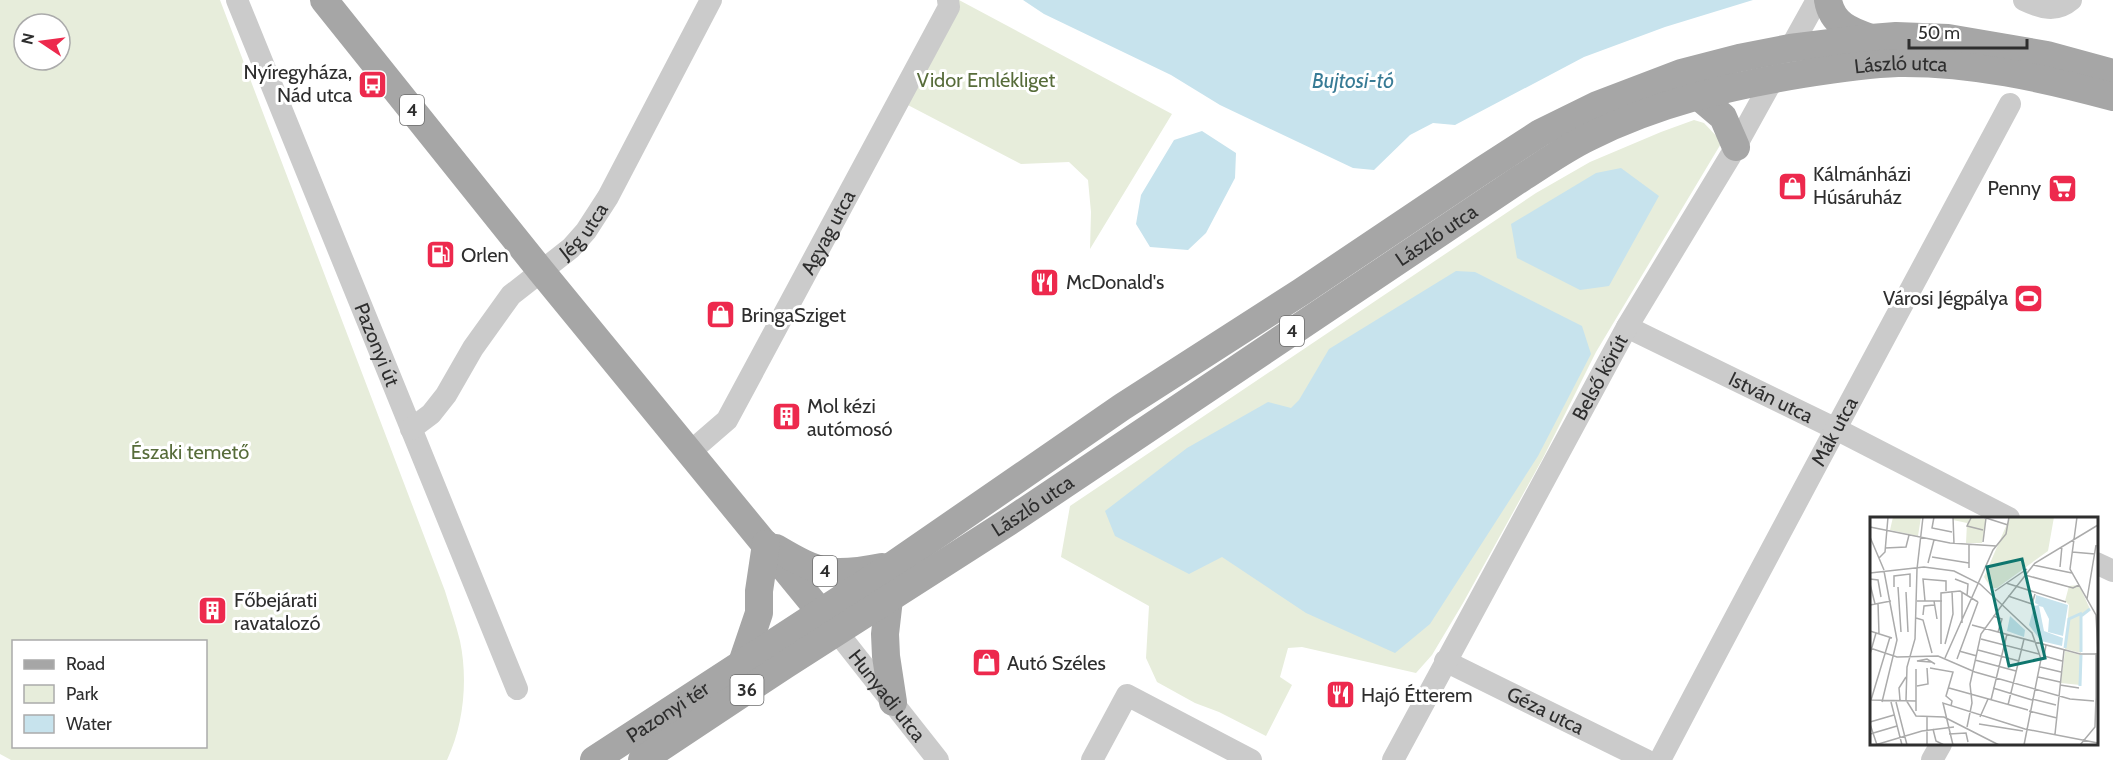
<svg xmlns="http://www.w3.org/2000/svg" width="2113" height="760" viewBox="0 0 2113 760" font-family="Cabin,sans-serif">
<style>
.green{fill:#e7eddb;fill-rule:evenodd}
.water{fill:#c7e3ed}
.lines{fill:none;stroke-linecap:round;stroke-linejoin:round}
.minor{stroke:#cbcbcb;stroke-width:22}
.major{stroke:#a6a6a6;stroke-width:28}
.labels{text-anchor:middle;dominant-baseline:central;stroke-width:6;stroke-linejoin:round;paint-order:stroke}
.shield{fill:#fff;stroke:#6d6d6d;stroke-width:1.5}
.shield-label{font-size:18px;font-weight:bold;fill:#2e2e2e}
.street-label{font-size:20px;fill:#2e2e2e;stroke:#fff}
.poi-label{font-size:20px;fill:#2e2e2e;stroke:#fff;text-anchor:start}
.park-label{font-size:20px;fill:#576c3a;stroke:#fff}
.water-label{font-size:21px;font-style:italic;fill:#387b95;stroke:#fff}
.inset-river{fill:none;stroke:#c7e3ed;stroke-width:3}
.inset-road{fill:none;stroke:#ababab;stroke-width:1.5}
.view{fill:#0f766e;fill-opacity:0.15;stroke:#0f766e;stroke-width:3}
.inset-edge{fill:none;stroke:#2e2e2e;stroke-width:3}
</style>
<rect width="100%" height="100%" fill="#fff"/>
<path class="green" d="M0,0H220L445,591C450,608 456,624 460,641C468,679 464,724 447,760H11L0,754ZM24,24H60V60H24ZM14,642H206V746H14Z
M959,0L1172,114L1090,249L1091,212L1088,180L1069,162L1021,164L904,103Z
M1694,120L1704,123L1722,142L1596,352L1543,458L1463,603L1432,655L1416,673L1302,647L1288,648L1280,677L1292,685L1266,736L1219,712L1195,703L1157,682L1146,658L1149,606L1061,557L1070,506L1536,193L1590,162L1661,132Z"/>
<path class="water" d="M1023,0H1753L1665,27L1584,57L1455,125L1433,123L1410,135L1374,170L1353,168L1220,105L1171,75L1044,14Z
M1202,131L1236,153L1235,178L1206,233L1188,250L1150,247L1136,224L1141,195L1174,140Z
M1621,168L1659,196L1609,286L1580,290L1517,258L1511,224L1596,173Z
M1456,271L1475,272L1582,326L1591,354L1538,456L1430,624L1395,653L1306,613L1222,557L1189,574L1115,536L1105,511L1187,448L1268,402L1291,408L1299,400L1329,349Z"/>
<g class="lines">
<g class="minor">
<path id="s1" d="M237,0L517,689"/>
<path d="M2024,0C2041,8 2056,13 2071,0"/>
<path id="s2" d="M1627,327L1836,429L2009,518"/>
<path id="s3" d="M411,429L431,414L446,395L473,348L511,295L571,248L586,231L608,197L711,0"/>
<path id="s4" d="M690,452L727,420L949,7L948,0"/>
<path d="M2096,563L2113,571"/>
<path id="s5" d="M837,632L938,760"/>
<path id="s6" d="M1445,661L1646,760"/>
<path d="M1092,760L1127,695L1251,760"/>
<path id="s7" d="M1393,760L1627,327L1731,155L1817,0"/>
<path id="s8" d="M1660,760C1775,540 1893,323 2010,104"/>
<path d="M1932,760L1941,744"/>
</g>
<g class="major">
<path d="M324,0L541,271L832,626"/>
<path d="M1828,0C1832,24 1850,31 1871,38"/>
<path d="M1697,95L1723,117L1736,147"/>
<path d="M776,548C820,574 831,577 882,567"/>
<path d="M889,599L885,634L886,656L893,702"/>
<path d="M742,663L759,613V591L766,544"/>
<path id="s9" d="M594,760L893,565L1122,407L1301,292L1483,170L1540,133L1597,105L1681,73L1739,58L1790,48L1871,38L1896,36L1948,38L2047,55L2113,73"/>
<path id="s10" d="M642,760L785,665L1013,519L1523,177C1545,163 1566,148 1589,137C1657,103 1729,86 1803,74C1834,69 1866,64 1898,63C1971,62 2043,78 2113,97"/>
</g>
</g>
<defs>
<symbol id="bus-square" viewBox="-11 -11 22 22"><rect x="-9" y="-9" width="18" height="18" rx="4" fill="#ed294d" stroke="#fff"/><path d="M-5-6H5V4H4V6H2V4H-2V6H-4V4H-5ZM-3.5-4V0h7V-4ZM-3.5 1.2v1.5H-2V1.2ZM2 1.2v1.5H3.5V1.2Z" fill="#fff"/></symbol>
<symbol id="shop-square" viewBox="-11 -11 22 22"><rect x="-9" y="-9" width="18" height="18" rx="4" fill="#ed294d" stroke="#fff"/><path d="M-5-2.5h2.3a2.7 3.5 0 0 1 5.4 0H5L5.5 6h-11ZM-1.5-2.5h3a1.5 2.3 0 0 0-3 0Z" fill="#fff"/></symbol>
<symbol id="supermarket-square" viewBox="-11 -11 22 22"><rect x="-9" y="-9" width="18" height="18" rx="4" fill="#ed294d" stroke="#fff"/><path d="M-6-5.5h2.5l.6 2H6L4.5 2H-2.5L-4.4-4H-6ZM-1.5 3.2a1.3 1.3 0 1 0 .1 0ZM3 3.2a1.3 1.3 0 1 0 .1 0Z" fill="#fff"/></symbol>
<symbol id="fuel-square" viewBox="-11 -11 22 22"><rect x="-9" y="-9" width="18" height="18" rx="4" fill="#ed294d" stroke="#fff"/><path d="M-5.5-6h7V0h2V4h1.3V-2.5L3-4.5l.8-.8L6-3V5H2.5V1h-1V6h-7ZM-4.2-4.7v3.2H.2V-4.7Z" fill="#fff"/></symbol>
<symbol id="restaurant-square" viewBox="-11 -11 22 22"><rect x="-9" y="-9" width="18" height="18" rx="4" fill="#ed294d" stroke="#fff"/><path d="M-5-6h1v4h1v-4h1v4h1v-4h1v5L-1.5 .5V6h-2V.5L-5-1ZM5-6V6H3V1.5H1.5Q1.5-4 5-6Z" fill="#fff"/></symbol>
<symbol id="stadium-square" viewBox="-11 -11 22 22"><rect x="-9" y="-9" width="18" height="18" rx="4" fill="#ed294d" stroke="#fff"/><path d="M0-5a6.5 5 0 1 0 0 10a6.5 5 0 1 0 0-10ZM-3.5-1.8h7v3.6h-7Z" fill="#fff"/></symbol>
<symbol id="building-square" viewBox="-11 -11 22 22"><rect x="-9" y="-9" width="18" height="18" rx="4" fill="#ed294d" stroke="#fff"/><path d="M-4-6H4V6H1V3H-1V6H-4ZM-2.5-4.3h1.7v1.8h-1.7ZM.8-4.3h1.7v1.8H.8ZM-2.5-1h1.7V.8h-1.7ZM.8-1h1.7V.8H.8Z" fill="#fff"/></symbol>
</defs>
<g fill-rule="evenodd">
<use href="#bus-square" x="356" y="68" width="33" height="33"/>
<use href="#shop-square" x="1776" y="170" width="33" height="33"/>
<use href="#supermarket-square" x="2046" y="172" width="33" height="33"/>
<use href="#fuel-square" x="424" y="238" width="33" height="33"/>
<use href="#restaurant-square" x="1028" y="266" width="33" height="33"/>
<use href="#stadium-square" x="2012" y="282" width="33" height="33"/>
<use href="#shop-square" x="704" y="298" width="33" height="33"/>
<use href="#building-square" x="770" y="400" width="33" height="33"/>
<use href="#building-square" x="196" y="594" width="33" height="33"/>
<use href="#shop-square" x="970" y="646" width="33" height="33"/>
<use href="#restaurant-square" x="1324" y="678" width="33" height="33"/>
</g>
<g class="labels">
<g class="shield">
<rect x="400" y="95" width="24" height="30" rx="4.5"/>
<rect x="1280" y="316" width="24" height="30" rx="4.5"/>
<rect x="813" y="556" width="24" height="30" rx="4.5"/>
<rect x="730.5" y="675" width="33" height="30" rx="4.5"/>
</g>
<g class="shield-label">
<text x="412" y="110">4</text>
<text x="1292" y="331">4</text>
<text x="825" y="571">4</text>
<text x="747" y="690">36</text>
</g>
<g class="street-label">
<text stroke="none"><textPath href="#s10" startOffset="1456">László utca</textPath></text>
<text stroke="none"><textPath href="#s3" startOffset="266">Jég utca</textPath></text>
<text stroke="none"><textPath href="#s4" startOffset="262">Agyag utca</textPath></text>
<text stroke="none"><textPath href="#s10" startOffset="952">László utca</textPath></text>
<text stroke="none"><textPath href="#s1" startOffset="372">Pazonyi út</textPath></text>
<text stroke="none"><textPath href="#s7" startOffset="435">Belső körút</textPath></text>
<text stroke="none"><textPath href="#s2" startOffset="160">István utca</textPath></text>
<text stroke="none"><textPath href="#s8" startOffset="372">Mák utca</textPath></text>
<text stroke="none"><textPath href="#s10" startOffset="466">László utca</textPath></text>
<text stroke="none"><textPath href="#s5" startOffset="81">Hunyadi utca</textPath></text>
<text stroke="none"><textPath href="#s6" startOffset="112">Géza utca</textPath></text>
<text stroke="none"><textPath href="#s9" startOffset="88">Pazonyi tér</textPath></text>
</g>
<g class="poi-label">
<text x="352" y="72" text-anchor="end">Nyíregyháza,<tspan x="352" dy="23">Nád utca</tspan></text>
<text x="1813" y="174">Kálmánházi<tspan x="1813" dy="23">Húsáruház</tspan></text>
<text x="2041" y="188" text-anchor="end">Penny</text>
<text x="461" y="255">Orlen</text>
<text x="1066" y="282">McDonald's</text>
<text x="2008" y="298" text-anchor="end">Városi Jégpálya</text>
<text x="741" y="315">BringaSziget</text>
<text x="807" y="406">Mol kézi<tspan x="807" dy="23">autómosó</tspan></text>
<text x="234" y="600">Főbejárati<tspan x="234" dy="23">ravatalozó</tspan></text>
<text x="1007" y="663">Autó Széles</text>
<text x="1361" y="695">Hajó Étterem</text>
</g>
<g class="park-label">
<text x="986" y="80">Vidor Emlékliget</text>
<text x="190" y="452">Északi temető</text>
</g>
<g class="water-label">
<text x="1353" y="80">Bujtosi-tó</text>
</g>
</g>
<g transform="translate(1870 517)">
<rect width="228" height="228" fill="#fff"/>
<path d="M23,0H51L48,19L20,13ZM84,0L116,2L112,26H96L97,6L83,3ZM140,0H184L178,34L127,71H121L114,60ZM209,68L220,92L211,99V136L195,132L199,88L195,84L199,69ZM195,134L211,138L210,168L191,166Z" fill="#e7eddb"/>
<path d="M166,78L198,88L193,119L178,115L179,102L173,90L169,89L174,114L193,121L192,129L171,124L159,108L164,89L169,88L165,86ZM140,99L155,113L154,120L137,114Z" fill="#c7e3ed"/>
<path class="inset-river" d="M195,131L199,102L212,96M211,135V99L220,92M210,169L211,138"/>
<path class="inset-road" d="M64,0L62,11L82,15M83,0L84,27M113,0L138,8M207,0L200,52L226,98L228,136M101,1L97,9L113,13M0,10L80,26L126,29M0,20L14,53M113,25L116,1M15,31L36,30L39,18M202,35L225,37M62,40L99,46M9,41L15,35L18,0M58,46L64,23M163,48L202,56M190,50L192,29M99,51V27M47,52L45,122L37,150L36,183L46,199L74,200M47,52L53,0M0,56L54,50L84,54L110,67L162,116L171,142L154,228M155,58L203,71L209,68M0,62L8,63L11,80M85,62L98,67L97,79M136,66L196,85M0,67L5,87M24,70V59L40,57V70M28,70L31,115M125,74L157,52M36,75L38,115M92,76V106M138,79L162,87L165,77M217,82L226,28M47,84H72M55,84L53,62L76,64V74M64,84L67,102M8,86L9,117M0,88L21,84M132,88L165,46L228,8M53,98L54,89L64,88M123,99L132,102L128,115M46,101L53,103L62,136M102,108L210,137H226M0,114L22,121M111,122L169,137M71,127V76L90,74L108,85M75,127L83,97L82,74M176,128L174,139L192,144M0,131L27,140L68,139L105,155L200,182L224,184M108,133L149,144M89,134L107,139M0,137L6,116M75,141L123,33L136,17L139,0M87,142L108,85M105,143L146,154M61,145L47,144L57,142L65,147M170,150L191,155M60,151L83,155L76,179L82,184L81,189M168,160L190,165M190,168L209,171M47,169L58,167L57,151M79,171L158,193M123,171L162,183M162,182L186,188M1,183L20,120M1,183L46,184M30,183L29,171L36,160M121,183L137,117M226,183V136M12,185L27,123L14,54M21,185L32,228M26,185L37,228M138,188L154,122M46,194V152M159,194L187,201M74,200L129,228M110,200L118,182M0,205L24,198M0,207L7,228M109,207L153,214M97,210L102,186L100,167L111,117L132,88M63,212L66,224L74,228M155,212L228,226M0,217L27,209M79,217L96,216L98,225M185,217L194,133M5,228L52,214L84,210M57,228V200M83,228L73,186L155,212M92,228H119M210,228L225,210L226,180"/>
<path class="view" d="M152,42L175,141L139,149L117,50Z"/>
<rect width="228" height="228" class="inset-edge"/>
</g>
<rect x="12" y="640" width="195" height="108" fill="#ffffff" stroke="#ababab" stroke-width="1.5"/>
<rect x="24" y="660" width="30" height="9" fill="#a6a6a6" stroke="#ababab" stroke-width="1.5"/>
<text x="66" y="670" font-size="18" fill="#2e2e2e">Road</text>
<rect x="24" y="685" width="30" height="18" fill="#e7eddb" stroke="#ababab" stroke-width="1.5"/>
<text x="66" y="700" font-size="18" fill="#2e2e2e">Park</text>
<rect x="24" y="715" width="30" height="18" fill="#c7e3ed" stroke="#ababab" stroke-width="1.5"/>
<text x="66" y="730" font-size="18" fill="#2e2e2e">Water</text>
<g transform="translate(42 42) rotate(283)"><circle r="28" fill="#ffffff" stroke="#ababab" stroke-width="1.5"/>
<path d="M0-4.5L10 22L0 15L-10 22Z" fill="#ed294d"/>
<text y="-9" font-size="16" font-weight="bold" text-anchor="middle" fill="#2e2e2e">N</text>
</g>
<path d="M1909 39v9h118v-9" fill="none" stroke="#2e2e2e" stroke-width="3"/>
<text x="1918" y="39" font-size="18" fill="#2e2e2e" stroke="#ffffff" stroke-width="4.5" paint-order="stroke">50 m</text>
</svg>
